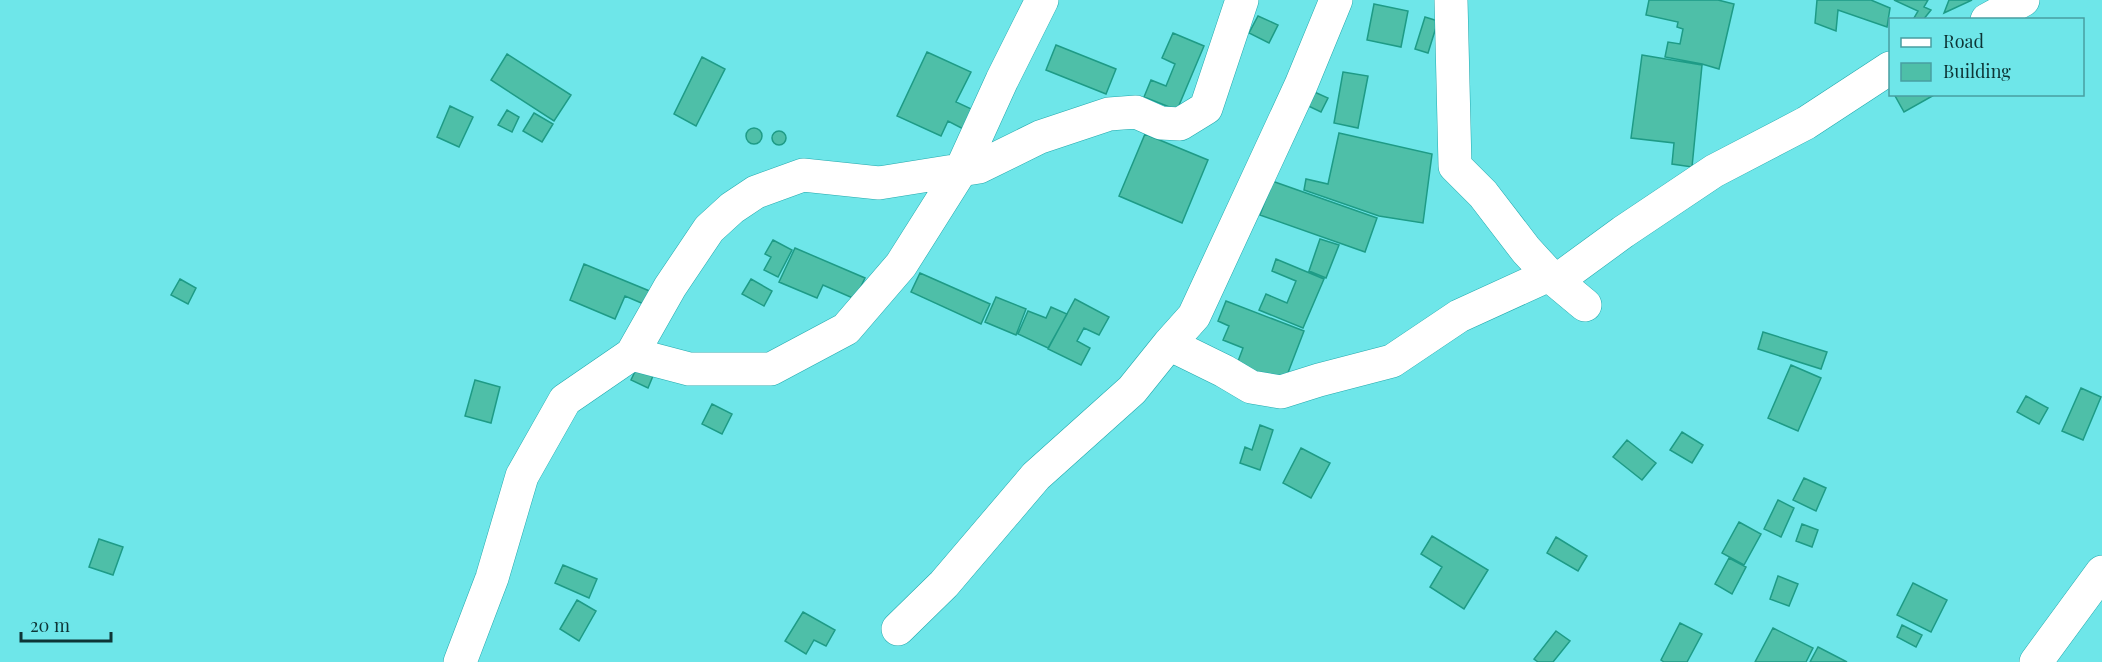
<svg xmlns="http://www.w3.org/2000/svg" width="2102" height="662" viewBox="0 0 2102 662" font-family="'Playfair Display',serif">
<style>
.building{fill:#4ebfa8;stroke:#1e9b86;stroke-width:1.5}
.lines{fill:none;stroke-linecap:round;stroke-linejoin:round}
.minor-casing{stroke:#22a9ad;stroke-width:34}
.minor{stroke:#fff;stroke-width:33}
</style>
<rect width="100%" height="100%" fill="#6ee6e9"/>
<path class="building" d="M1649,0H1718L1734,4L1719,69L1702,64L1665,57L1668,42L1680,44L1683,29L1677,27L1678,22L1646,15Z
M1817,0H1871L1890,8L1887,27L1838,10L1836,31L1815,23Z
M1894,0H1928L1924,7L1931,10L1923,20H1917L1914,18L1918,11Z
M1949,0H1972L1944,13Z
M1374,4L1408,11L1401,47L1367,40Z
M1258,16L1278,25L1269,43L1249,33Z
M1425,17L1438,21L1428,53L1415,49Z
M1173,33L1204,46L1177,110L1144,97L1151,80L1166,86L1175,64L1162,58Z
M1056,45L1116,69L1106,94L1046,70Z
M927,52L971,72L956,102L980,113L971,133L948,121L941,136L897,116Z
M507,54L571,95L554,121L491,80Z
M1642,55L1702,65L1692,167L1672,164L1674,143L1631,138Z
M702,57L725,69L696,126L674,114Z
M1343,72L1368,76L1358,128L1334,123Z
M1310,90L1328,98L1321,112L1304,104Z
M1894,94H1936L1904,112Z
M450,106L473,117L459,147L437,137Z
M507,110L519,117L512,132L498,125Z
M534,113L553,124L542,142L523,131Z
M746 136a8 8 0 1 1 16 0a8 8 0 1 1-16 0Z
M772 138a7 7 0 1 1 14 0a7 7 0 1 1-14 0Z
M1339,133L1432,154L1423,223L1379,216L1304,190L1306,179L1328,184Z
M1145,134L1208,160L1182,223L1119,196Z
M1272,181L1377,218L1365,252L1260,215Z
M1320,239L1339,245L1326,278L1309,271Z
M773,240L792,250L778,277L764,270L771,257L765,254Z
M795,248L865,278L855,299L823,285L817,298L779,282Z
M1276,259L1324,279L1303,328L1259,310L1266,294L1287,303L1296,281L1272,271Z
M584,264L652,292L646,305L625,296L615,319L570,300Z
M920,273L990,304L981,324L911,292Z
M180,279L196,288L188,304L171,295Z
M751,279L772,291L764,306L742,294Z
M996,297L1026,309L1016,335L985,322Z
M1075,299L1109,317L1099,335L1084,328L1077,341L1090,348L1081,365L1048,349Z
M1226,301L1304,331L1284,383L1237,364L1243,348L1223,340L1229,326L1218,321Z
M1051,307L1067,314L1048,348L1018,334L1028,311L1046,318Z
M1763,332L1827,352L1821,369L1758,349Z
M639,363L655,371L648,388L631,380Z
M1791,365L1821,378L1798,431L1768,418Z
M475,380L500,387L491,423L465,416Z
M2081,388L2101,397L2083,440L2062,431Z
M2026,396L2048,408L2039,424L2017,412Z
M712,404L732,414L722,434L702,424Z
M1260,425L1273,430L1260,470L1240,463L1245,447L1252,450Z
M1682,432L1703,445L1692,463L1670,450Z
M1627,440L1656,463L1642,480L1613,457Z
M1301,448L1330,463L1311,498L1283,483Z
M1804,478L1826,488L1816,511L1793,500Z
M1778,500L1794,508L1781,537L1764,529Z
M1739,522L1761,534L1744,565L1722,553Z
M1802,524L1818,530L1812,547L1796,541Z
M1432,536L1488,570L1464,609L1430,587L1442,567L1421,554Z
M1556,537L1587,556L1578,571L1547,553Z
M99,539L123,547L113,575L89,567Z
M1729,558L1746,567L1732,594L1715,584Z
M563,565L597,579L589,598L555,583Z
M1778,576L1798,584L1789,606L1770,599Z
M1913,583L1947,600L1931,632L1897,615Z
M577,600L596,611L579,641L560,629Z
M803,612L835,630L826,646L814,640L806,654L785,641Z
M1680,623L1702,634L1687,662H1664L1661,660Z
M1902,625L1922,635L1916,647L1897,637Z
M1773,628L1813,648L1806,662H1755Z
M1556,631L1570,641L1553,662H1538L1534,659Z
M1818,647L1847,662H1810Z"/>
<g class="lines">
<defs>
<path id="minor" d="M1451,0L1455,166L1483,194L1526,250L1549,275L1585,305
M1987,20L2023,0
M1556,281L1623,232L1714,171L1806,123L1890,68
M1169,344L1194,316L1301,85L1336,0
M632,354L689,369H771L846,329L901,265L961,170L1002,80L1042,0
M898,629L944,584L1036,476L1132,390L1169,344L1224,371L1251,387L1281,392L1319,380L1392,361L1459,316L1549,275
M460,662L492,578L522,476L565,400L632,354L670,287L709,229L732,208L756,192L803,175L879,183L979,167L1040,137L1109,114L1136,112L1161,123L1180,124L1206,108L1242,0
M2036,662L2102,572"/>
</defs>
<use href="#minor" class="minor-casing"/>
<use href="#minor" class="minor"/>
</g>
<rect x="1889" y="18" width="195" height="78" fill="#6ee6e9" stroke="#489fa1" stroke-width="1.5"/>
<rect x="1901" y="38" width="30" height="9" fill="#ffffff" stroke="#489fa1" stroke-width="1.5"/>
<text x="1943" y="48" font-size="18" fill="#0e3536">Road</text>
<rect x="1901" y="63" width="30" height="18" fill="#4ebfa8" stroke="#489fa1" stroke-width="1.5"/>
<text x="1943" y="78" font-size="18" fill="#0e3536">Building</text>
<path d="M21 632v9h90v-9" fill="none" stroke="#0e3536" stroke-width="3"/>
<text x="30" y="632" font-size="18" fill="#0e3536" stroke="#6ee6e9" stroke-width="4.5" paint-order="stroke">20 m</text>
</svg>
